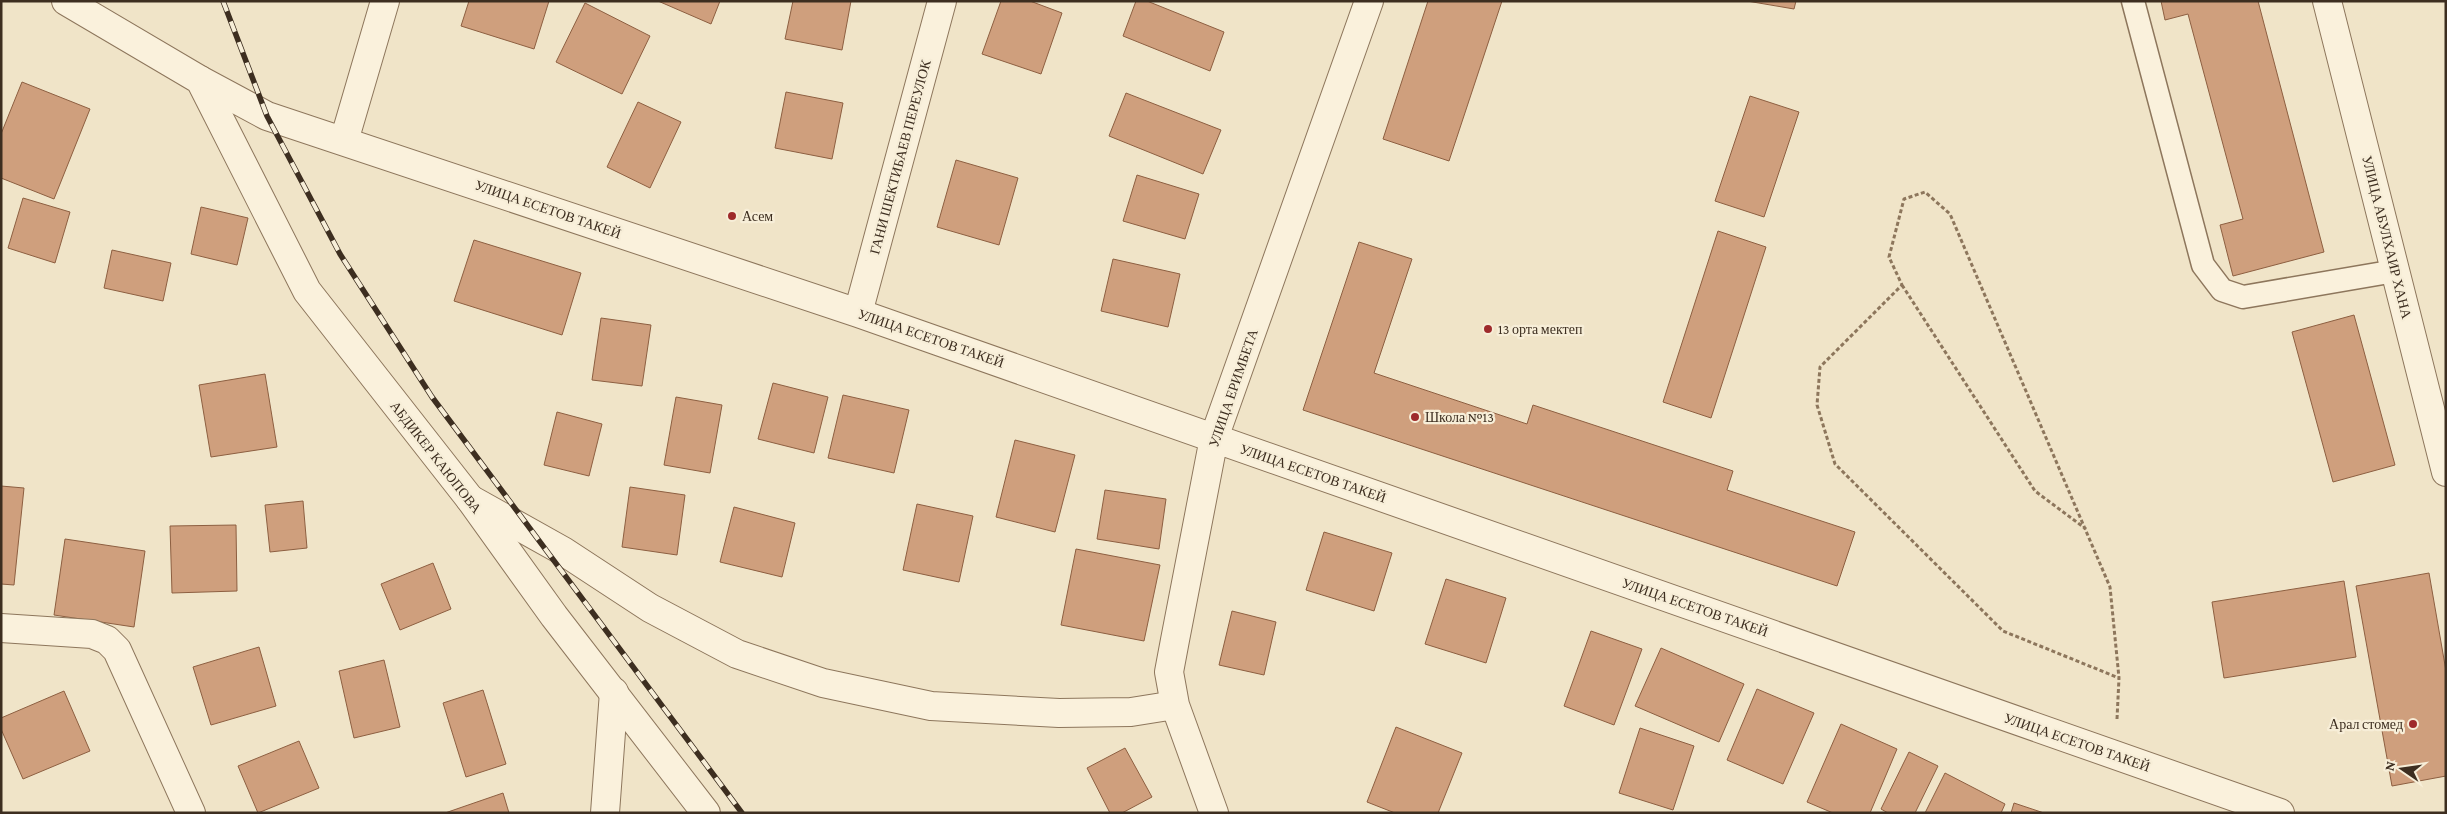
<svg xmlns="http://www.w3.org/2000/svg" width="2447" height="814" viewBox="0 0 2447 814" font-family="'Crimson Pro',serif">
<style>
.building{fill:#cf9f7d;stroke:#8d5f41}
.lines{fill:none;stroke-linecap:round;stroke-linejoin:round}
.service-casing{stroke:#8d765c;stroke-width:25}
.minor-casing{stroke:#8d765c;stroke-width:30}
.tertiary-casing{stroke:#8d765c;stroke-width:30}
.path{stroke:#8d765c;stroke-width:3;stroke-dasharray:4 2.5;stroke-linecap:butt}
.service{stroke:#faf1dc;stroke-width:22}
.minor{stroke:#faf1dc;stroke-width:28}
.tertiary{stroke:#faf1dc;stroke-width:28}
.rail-casing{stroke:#3d2e20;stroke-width:5.5}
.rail{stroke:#f7eed8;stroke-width:4;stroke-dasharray:11;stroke-linecap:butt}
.poi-dot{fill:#9e2a2b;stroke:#f7eed8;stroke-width:2}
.labels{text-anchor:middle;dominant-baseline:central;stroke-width:4.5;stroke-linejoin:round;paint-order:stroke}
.street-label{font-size:14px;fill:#3d2e20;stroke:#f7eed8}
.poi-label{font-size:14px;fill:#3d2e20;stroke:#f7eed8;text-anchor:start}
</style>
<rect width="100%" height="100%" fill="#f0e4c8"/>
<path class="building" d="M469,1H549L534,49L461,26Z
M658,1H720L711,24Z
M793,1H851L842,50L785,39Z
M1001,1H1030L1062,13L1041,74L982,54Z
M1136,1H1147L1224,32L1210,71L1123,36Z
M1428,1H1502L1449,161L1383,139Z
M1747,1H1796L1794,9Z
M2161,1H2258L2324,252L2233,276L2220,225L2243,219L2188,14L2165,20Z
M585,3L650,36L622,94L556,62Z
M22,82L90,109L54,199L1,178V134Z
M786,92L843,103L832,159L775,148Z
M1126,93L1221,130L1203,174L1109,136Z
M1750,96L1799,112L1764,217L1715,201Z
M638,102L681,122L650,188L607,167Z
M956,160L1018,178L999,245L937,227Z
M1137,175L1199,194L1185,239L1123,221Z
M23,198L70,212L55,263L8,248Z
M201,207L248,218L237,265L191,254Z
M1718,231L1766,247L1711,418L1663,402Z
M474,240L581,273L562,335L454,301Z
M1359,242L1412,259L1374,373L1527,424L1533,405L1733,471L1727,490L1855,532L1837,586L1303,410Z
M112,250L171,263L163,301L104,288Z
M1113,259L1180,274L1168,327L1101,311Z
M2354,315L2395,465L2333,482L2292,332Z
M601,318L651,325L642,386L592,380Z
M265,374L277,447L211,457L199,385Z
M773,383L828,397L814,453L758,439Z
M843,395L909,410L894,473L828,458Z
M676,397L722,405L710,473L664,465Z
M557,412L602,424L589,476L544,465Z
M1015,440L1075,455L1055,532L996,517Z
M1,486L24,488L14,585L1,584Z
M630,487L685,495L677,555L622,547Z
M1105,490L1166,499L1159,549L1097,539Z
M303,501L307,548L270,552L265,505Z
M917,504L973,516L959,582L903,570Z
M734,507L795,523L782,577L720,562Z
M236,525L237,591L172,593L170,526Z
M1324,532L1392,553L1374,611L1306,590Z
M65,539L145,551L134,627L54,615Z
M1076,549L1160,565L1144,641L1061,625Z
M433,563L451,609L400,630L381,584Z
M2429,573L2446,671V776L2392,786L2356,586Z
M1446,579L1506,598L1486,663L1425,644Z
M2344,581L2356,657L2224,678L2212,602Z
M1232,611L1276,622L1264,675L1219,665Z
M1591,631L1642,649L1614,725L1564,706Z
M259,647L276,706L211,725L193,667Z
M1661,648L1744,684L1719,742L1635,706Z
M384,660L400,727L354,738L339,671Z
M1757,689L1814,713L1783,784L1727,760Z
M483,690L506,764L466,777L443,703Z
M64,691L90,751L23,779L1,729V718Z
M1841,724L1897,749L1870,813H1833L1807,802Z
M1396,727L1462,753L1438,813H1395L1367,802Z
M1640,728L1694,746L1673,810L1619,793Z
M299,741L319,788L258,813L238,766Z
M1125,748L1152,797L1122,813H1110L1087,768Z
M1909,752L1938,766L1915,813H1888L1881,809Z
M1945,773L2005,804L2001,813H1925Z
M503,793L509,813H445Z
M2014,803L2044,813H2011Z"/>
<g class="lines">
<defs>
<path id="service" d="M2133,1L2203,265L2222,290L2243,297L2395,271"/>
<path id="minor" d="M2327,1L2446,472
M200,80L267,116L858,313L2280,813
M344,141L385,1
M858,313L942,1
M470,499L563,551L650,608L737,654L823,683L931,706L1059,713L1131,712L1175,705
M1,628L92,634L107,640L117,650L191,813
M605,813L614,692
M1214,813L1175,705L1169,672L1175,640L1214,438L1369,1"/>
<path id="tertiary" d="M66,1L200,80L307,291L470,499L554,616L706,813"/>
</defs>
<use href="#service" class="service-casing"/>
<use href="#minor" class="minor-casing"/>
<use href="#tertiary" class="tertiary-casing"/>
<path class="path" d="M1902,285L2035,491L2086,529
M2117,719L2119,678L2110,587L1950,214L1925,192L1904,199L1889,257L1902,285L1820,367L1817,405L1835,464L2003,631L2119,678"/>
<use href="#service" class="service"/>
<use href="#minor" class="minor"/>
<use href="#tertiary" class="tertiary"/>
<defs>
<path id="rail" d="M223,1L267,116L340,254L432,397L742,813"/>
</defs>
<use href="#rail" class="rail-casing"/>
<use href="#rail" class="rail"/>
</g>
<g class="poi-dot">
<circle cx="732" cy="216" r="5"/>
<circle cx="1488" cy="329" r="5"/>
<circle cx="1415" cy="417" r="5"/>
<circle cx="2413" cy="724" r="5"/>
</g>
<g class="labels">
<g class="street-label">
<text transform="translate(900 157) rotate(-75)">ГАНИ ШЕКТИБАЕВ ПЕРЕУЛОК</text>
<text transform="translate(548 209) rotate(19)">УЛИЦА ЕСЕТОВ ТАКЕЙ</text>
<text transform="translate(2387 237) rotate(76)">УЛИЦА АБУЛХАИР ХАНА</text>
<text transform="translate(931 338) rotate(19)">УЛИЦА ЕСЕТОВ ТАКЕЙ</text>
<text transform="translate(1233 388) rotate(-71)">УЛИЦА ЕРИМБЕТА</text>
<text transform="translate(436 457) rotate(52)">АБДИКЕР КАЮПОВА</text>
<text transform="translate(1313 473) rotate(19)">УЛИЦА ЕСЕТОВ ТАКЕЙ</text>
<text transform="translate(1695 607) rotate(19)">УЛИЦА ЕСЕТОВ ТАКЕЙ</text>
<text transform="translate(2077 742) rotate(19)">УЛИЦА ЕСЕТОВ ТАКЕЙ</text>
</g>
<g class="poi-label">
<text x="742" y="216">Асем</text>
<text x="1498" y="329">13 орта мектеп</text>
<text x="1425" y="417">Школа №13</text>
<text x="2403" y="724" text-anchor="end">Арал стомед</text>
</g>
</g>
<rect width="2447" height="814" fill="none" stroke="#3d2e20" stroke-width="5"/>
<g transform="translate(2402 769) rotate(283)" stroke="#f7eed8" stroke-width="4" paint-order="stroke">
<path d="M0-4L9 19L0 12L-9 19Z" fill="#3d2e20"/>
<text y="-8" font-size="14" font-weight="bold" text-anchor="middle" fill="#3d2e20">N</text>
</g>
</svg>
